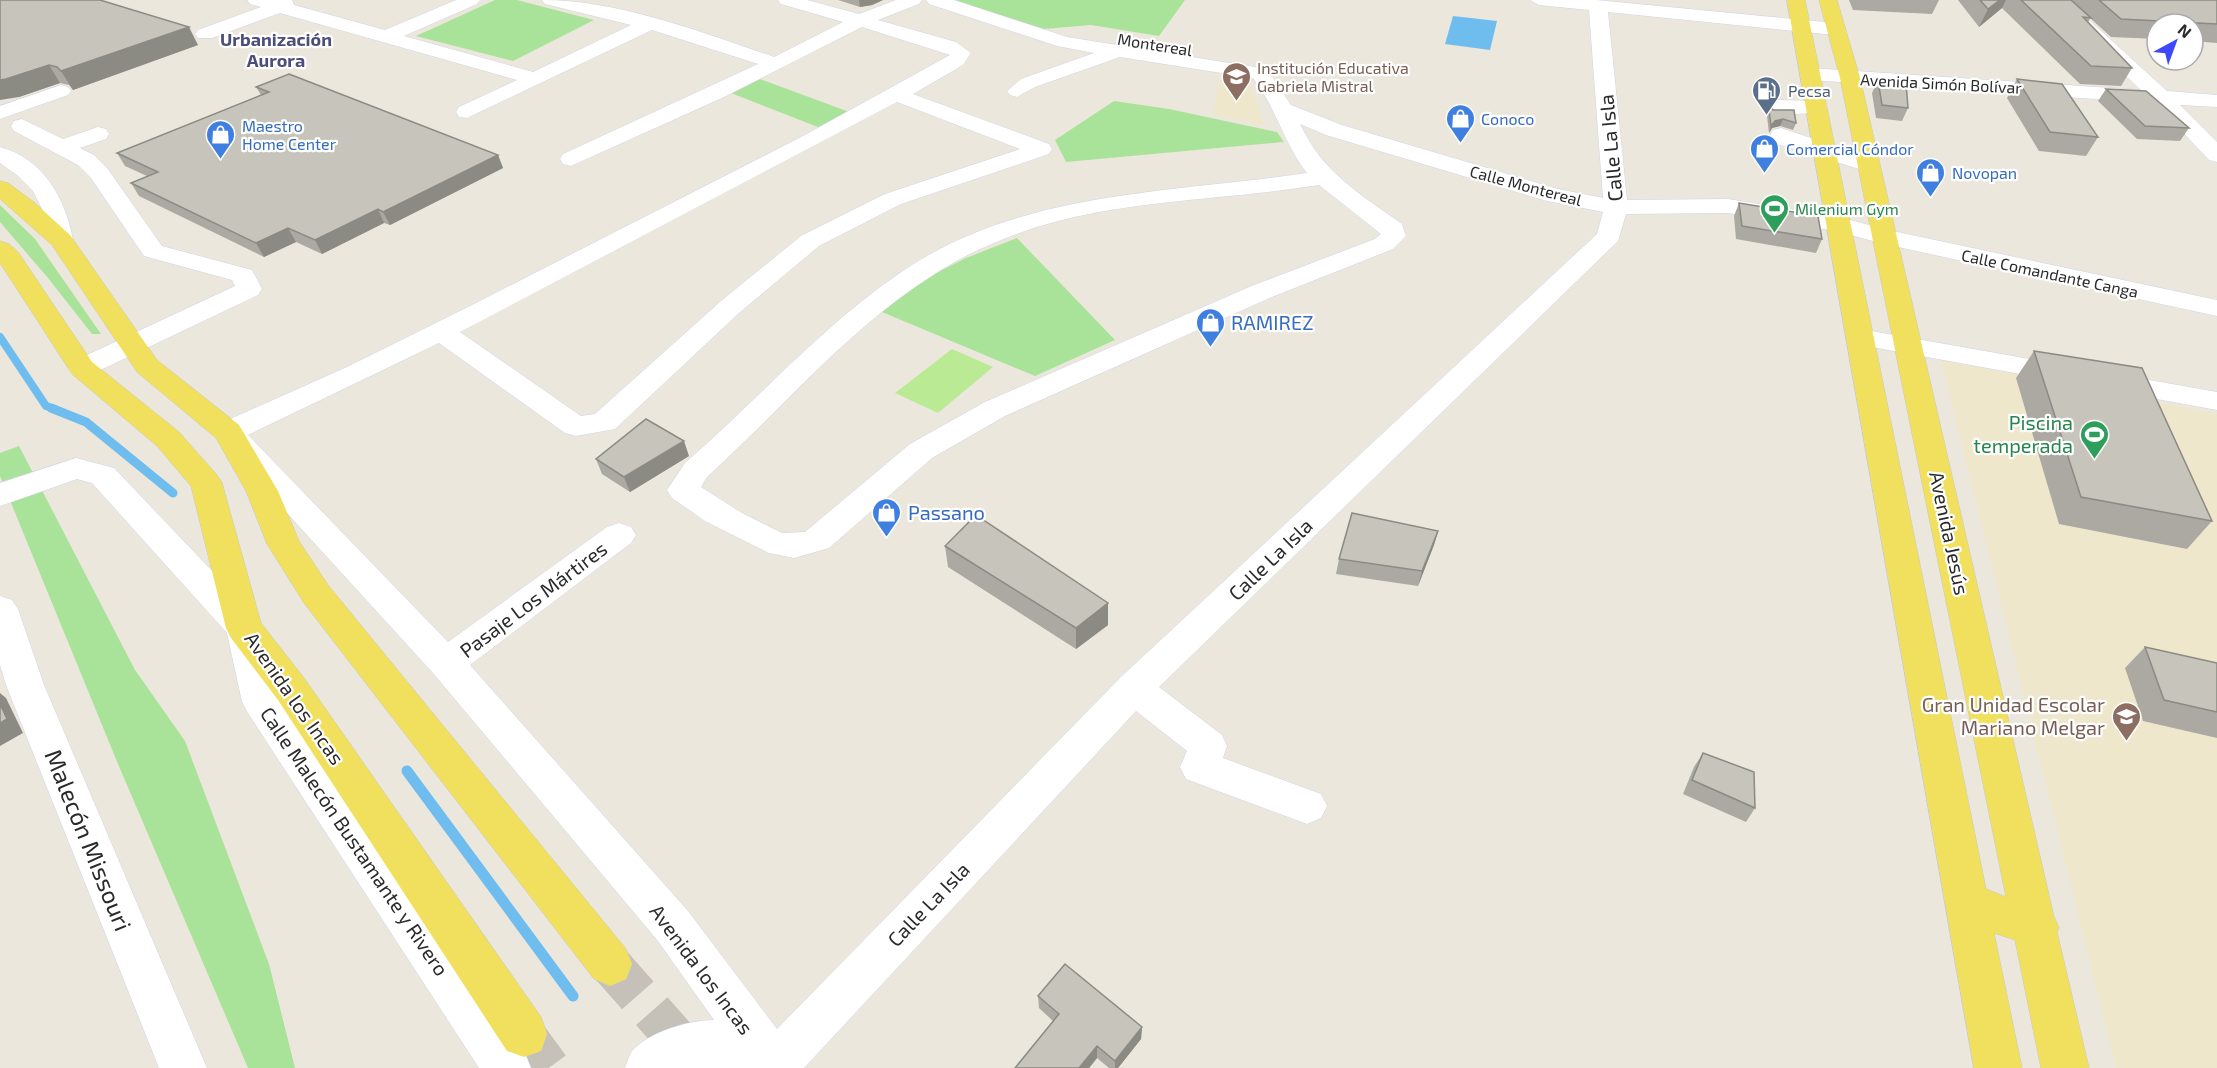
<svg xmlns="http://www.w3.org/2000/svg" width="2217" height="1068" viewBox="0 0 2217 1068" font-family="'Exo 2',sans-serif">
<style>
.education{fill:#eee7cc}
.green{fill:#a9e399}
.pitch{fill:#bbea94}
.water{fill:#6fbdee}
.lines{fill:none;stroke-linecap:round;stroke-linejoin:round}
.stream-far2{stroke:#6fbdee;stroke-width:8}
.stream-far1{stroke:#6fbdee;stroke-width:9}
.stream{stroke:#6fbdee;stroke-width:11}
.major-tunnel{stroke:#c5c1b8;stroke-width:42;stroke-dasharray:42 21;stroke-linecap:butt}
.minor-casing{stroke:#d1d3e3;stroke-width:1}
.major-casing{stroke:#c8c8c8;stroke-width:1}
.minor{fill:#fff;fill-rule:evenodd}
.major{fill:#f0e05d;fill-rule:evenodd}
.wall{fill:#aba9a1}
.shaded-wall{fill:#8b8a83}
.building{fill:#c7c5bb;stroke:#8b8a83;stroke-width:1.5}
.labels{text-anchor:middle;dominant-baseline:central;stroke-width:4.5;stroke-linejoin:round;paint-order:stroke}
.far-street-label{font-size:16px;fill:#2a2a2a;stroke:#fff}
.far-education-label{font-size:16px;fill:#785e54;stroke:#fff;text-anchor:start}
.far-service-label{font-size:16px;fill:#4e5e75;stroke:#fff;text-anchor:start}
.far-shop-label{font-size:16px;fill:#366cbe;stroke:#fff;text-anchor:start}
.far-leisure-label{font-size:16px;fill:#27864d;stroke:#fff;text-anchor:start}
.far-neighbourhood-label{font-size:18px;font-weight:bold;fill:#4b4d7b;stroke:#fff}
.street-label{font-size:20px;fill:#2a2a2a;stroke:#fff}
.shop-label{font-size:20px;fill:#366cbe;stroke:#fff;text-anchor:start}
.leisure-label{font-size:20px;fill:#27864d;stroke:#fff;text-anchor:end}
.education-label{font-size:20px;fill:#785e54;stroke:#fff;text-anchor:end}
.near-street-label{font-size:24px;fill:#2a2a2a;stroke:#fff}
</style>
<rect width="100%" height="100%" fill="#ece7dc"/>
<path class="education" d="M1219,81L1251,87L1265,126L1213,114Z
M1941,360L2217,414V1068H2116Z"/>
<path class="green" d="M495,0H517L594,20L513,61L416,36Z
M952,0H1185L1159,36L1091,25L1044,29Z
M760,79L852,113L823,129L731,93Z
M1114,101L1169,109L1277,132L1284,142L1066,162L1055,140Z
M0,205L35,239L101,334H92L48,278L0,222Z
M1017,238L1115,340L1035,376L882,312L918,282L966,258Z
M19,446L135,670L185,741L269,964L295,1068H248L118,764L0,476V453Z"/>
<path class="pitch" d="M952,349L993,367L938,413L895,393Z"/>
<path class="water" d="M1453,16L1497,21L1490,50L1445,44Z"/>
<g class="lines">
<path class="stream-far2" d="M0,337L46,406L55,409"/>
<path class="stream-far1" d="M51,408L86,422L173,493"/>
<path class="stream" d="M407,771L573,996"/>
<path class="major-tunnel" d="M610,964L702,1068
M524,1034L549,1068"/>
<defs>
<path id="minor" d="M247,0H292L294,5L385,30L456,0H480L477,4L404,36L533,72L631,25L545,4L542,0C619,0 701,32 774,57L843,22L781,4L778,0H807L859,14L896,0H922L919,4L878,20L956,42L971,53L963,65L913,94L1049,144L1052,149L1049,154L901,204L819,246L739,313L615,429L576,436L565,433L439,343L248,435L448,642L607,527L619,523L631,527L636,535L631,543L470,665L688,911L777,1029L1121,677L1597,234L1603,212L1547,201L1326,135L1300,124C1323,173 1359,193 1402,224L1406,236L1393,249L1272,297L1005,416L932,458L829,548L794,558L769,553L705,521L672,498L667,490L685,463C760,398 828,319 912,265C1031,190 1173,193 1307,173C1284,144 1276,107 1253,78L1120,57L1035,87L1017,97L1010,95L1007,91L1021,79L1094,53L1057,46L929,4L926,0H954L1067,37L1267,69L1291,105L1342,125L1558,189L1603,198L1589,10L1539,5L1530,0H1596L1835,23L1842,25L1845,29L1842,33L1835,35L1608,12L1627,200L1728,199L1839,217L1888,230L2217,300V316L1884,244L1836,231L1728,213L1626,214L1618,241L1159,687L1222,735L1227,746L1223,758L1321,794L1327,806L1321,818L1307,824L1186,779L1180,767L1187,751L1136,711L804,1068H625C627,1063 629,1055 633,1050C650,1032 689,1020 714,1020L658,941L433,673L213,432L217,425L347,367L474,304L803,136L950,55L862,27L724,97L571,166L563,164L560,159L563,154L758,64L652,30L467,118L459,117L456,112L459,107L517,80L280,13L212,38H198L195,34L198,30L261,7L250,4ZM897,102L1020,149L885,194L801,236L721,301L595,414L581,416L460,332ZM1319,185L1381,234L1375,239L1254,285L985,402L910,444L805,532L782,533L742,513L701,487L707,477C780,411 846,331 930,277C969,251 1013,233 1058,221C1143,199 1233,199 1319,185Z
M2047,0H2067L2167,91L2217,95V107L2180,105L2217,142V162L2209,160L2155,103L1810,80L1803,78L1800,74L1803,70L1810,68L2141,90Z
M61,85L68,87L71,91L68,95L0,119V106Z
M1778,100L1824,101L1827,106L1824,111C1812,113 1782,116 1771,114L1767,106L1770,101Z
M22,119L63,139L98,127L106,129L109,134L106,139L80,148L94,155L107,168L162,246L252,270L262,289L258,295L92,374L82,377L72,374L68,368L72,362L235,286L232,280L144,256L91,178L78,165L14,131L11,126L14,121Z
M1781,128L1877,160L1880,165L1877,170L1869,172L1774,143L1770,135L1773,130Z
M0,147C43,158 66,199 73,240L70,245L61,247L52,245L49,240L43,211L33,191L17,175L0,163Z
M1860,329L2217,392V410L1850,343L1846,337L1850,331Z
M76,458L114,468L257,618L262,628L279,698L524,1051L531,1068H479L248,713L242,702L227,633L92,483L77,479L0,506V483Z
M0,596L12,600L18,609L44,685L207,1068H159L6,685L0,665Z"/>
<path id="major" d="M1787,0H1805L1986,889L2006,897L1840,78L1819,0H1837L1860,78L2054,917L2059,928L2057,932L2089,1068H2041L2015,940L1994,933L2022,1068H1974Z
M0,181L8,183L35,203L70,235L157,360L239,425L278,491L299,541L328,585L626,949L632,964L626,979L610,986L594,979L304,603L267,544L246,491L216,438L137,372L52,245L0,199Z
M0,241L9,244L18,252L92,362L179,432L217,475L222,483L261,623L304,678L541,1017L547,1034L541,1051L524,1057L507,1051L278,700L231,638L226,628L191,486L157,446L72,374L0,263Z"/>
</defs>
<use href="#minor" class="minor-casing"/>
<use href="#major" class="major-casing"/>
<use href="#minor" class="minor"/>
<use href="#major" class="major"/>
</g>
<path class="wall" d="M0,0L198,45L73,90L69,85L60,83L19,97Z
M838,0H883L872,5L860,7Z
M1849,0H1939L1932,14L1853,10Z
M1958,0H2217V43L2193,41V24H2157V39L2111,37L2090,18L2088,23L2132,68L2121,86L2080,84L2002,8L1979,27Z
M2017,79L2098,137L2086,156L2039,151L2007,98Z
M1878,80L1908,108L1902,121L1876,118L1872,93Z
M256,87L498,155L503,168L390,225L384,223L322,254L296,242L264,257L139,196L131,183L147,176L125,166L117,153L261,95Z
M2106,89L2189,128L2180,141L2137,139L2098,101Z
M1768,102L1773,110L1796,123L1793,130L1780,126L1772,128L1769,133L1766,108Z
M1739,203L1822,239L1816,253L1736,239L1734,216Z
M2034,351L2212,521L2187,549L2059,524L2016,378Z
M689,456L630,492L602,474L596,459Z
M1438,531L1434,545L1418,586L1336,574L1339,559Z
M945,546L1108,603V625L1076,649L948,567Z
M2145,647L2217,663V738L2143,721L2125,668Z
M1703,753L1755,808L1746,822L1683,794L1694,767Z
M1038,996L1142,1027L1141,1039L1118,1068H1109L1097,1058L1089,1068H1015L1053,1021L1039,1008Z"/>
<path class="shaded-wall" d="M859,0H883L872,5L860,7Z
M2000,0H2006L2002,8L1979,27L1988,9Z
M189,27L198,45L73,90L61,71Z
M49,65L60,83L19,97L0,100V80Z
M1783,119L1780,126L1772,128L1769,133L1771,126L1775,121Z
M498,155L503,168L390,225L383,212Z
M378,209L384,223L322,254L315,240Z
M288,228L296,242L264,257L256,243Z
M684,441L689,456L630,492L624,477Z
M1438,531L1434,545L1418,586L1422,571Z
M1108,603V625L1076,649V628Z
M0,693L6,698L23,733L0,746Z
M1142,1027L1141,1039L1118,1068H1115V1061Z
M1097,1046V1058L1089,1068H1079Z"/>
<path class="building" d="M0,0H100L189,27L61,71L57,67L49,65L6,79L0,80Z
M1980,0H2000L1988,9Z
M2021,0H2071L2091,18L2083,17L2132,68L2091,66Z
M2099,0H2217V24L2121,19Z
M289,74L498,155L383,212L378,209L315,240L288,228L256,243L131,183L158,172L117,153L269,92L256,87Z
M2017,79L2062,84L2098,137L2050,132Z
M1878,80L1906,83L1908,108L1882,105Z
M2106,89L2146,91L2189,128L2145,126Z
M1768,102L1773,110H1794L1796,123L1783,119L1775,121L1771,126Z
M1739,203L1818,216L1822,239L1742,226Z
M2034,351L2142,368L2212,521L2081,497Z
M646,419L684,441L624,477L596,459Z
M1352,513L1438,531L1422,571L1339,559Z
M976,515L1108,603L1076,628L945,546Z
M2145,647L2217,663V712L2164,700Z
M0,704L7,719L0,723Z
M1703,753L1754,772L1755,808L1692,780Z
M1065,964L1142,1027L1115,1061L1097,1046L1079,1068H1015L1059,1014L1038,996Z"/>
<defs>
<symbol id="school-pin" viewBox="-11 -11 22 30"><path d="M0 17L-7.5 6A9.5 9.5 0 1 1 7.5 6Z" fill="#8d6e63" stroke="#fff"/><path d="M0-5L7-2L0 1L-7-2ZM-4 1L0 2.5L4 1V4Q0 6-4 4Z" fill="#fff"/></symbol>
<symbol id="fuel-pin" viewBox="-11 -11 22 30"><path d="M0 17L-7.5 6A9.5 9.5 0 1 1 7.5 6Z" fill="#5c6f8a" stroke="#fff"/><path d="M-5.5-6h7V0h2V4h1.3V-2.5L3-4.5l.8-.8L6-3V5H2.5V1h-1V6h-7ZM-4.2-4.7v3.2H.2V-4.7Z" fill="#fff"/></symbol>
<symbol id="shop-pin" viewBox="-11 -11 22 30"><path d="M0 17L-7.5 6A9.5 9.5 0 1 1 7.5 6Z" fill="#3f7fe0" stroke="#fff"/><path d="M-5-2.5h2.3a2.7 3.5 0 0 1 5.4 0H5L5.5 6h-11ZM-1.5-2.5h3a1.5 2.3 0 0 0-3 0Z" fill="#fff"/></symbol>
<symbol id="stadium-pin" viewBox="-11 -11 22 30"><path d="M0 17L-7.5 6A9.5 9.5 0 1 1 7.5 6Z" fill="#2e9e5b" stroke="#fff"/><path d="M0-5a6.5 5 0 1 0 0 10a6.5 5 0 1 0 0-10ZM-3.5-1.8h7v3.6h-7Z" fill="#fff"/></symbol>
</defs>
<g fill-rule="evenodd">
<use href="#school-pin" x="1220" y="60" width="33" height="45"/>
<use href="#fuel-pin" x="1750" y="74" width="33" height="45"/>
<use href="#shop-pin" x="1444" y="102" width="33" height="45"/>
<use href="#shop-pin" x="204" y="118" width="33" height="45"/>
<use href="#shop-pin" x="1748" y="132" width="33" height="45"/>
<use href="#shop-pin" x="1914" y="156" width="33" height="45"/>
<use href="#stadium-pin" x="1758" y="192" width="33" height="45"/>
<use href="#shop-pin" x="1194" y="306" width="33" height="45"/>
<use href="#stadium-pin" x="2078" y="418" width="33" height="45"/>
<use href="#shop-pin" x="870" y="496" width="33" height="45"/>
<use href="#school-pin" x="2110" y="700" width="33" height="45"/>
</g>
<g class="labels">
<g class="far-street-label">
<text transform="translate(1155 44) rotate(9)">Montereal</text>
<text transform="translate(1941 83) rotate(3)">Avenida Simón Bolívar</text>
<text transform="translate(1526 185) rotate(15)">Calle Montereal</text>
<text transform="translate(2050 273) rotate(12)">Calle Comandante Canga</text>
</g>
<g class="far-education-label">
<text x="1257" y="67">Institución Educativa<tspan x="1257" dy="18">Gabriela Mistral</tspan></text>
</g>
<g class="far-service-label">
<text x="1788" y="90">Pecsa</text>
</g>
<g class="far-shop-label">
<text x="1481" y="118">Conoco</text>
<text x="242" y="125">Maestro<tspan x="242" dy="18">Home Center</tspan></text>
<text x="1786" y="148">Comercial Cóndor</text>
<text x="1952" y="172">Novopan</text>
</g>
<g class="far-leisure-label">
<text x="1795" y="208">Milenium Gym</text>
</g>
<g class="far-neighbourhood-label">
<text x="276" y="39">Urbanización<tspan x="276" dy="21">Aurora</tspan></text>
</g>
<g class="street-label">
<text transform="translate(1610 148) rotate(-95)">Calle La Isla</text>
<text transform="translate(1950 533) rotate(78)">Avenida Jesús</text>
<text transform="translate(1270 559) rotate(-44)">Calle La Isla</text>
<text transform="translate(533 599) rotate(-37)">Pasaje Los Mártires</text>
<text transform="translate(295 698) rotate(55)">Avenida los Incas</text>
<text transform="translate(355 841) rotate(56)">Calle Malecón Bustamante y Rivero</text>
<text transform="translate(928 904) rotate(-46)">Calle La Isla</text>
<text transform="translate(702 969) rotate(53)">Avenida los Incas</text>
</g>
<g class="shop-label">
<text x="1231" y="322">RAMIREZ</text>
<text x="908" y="512">Passano</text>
</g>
<g class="leisure-label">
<text x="2073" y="422">Piscina<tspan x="2073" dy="23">temperada</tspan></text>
</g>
<g class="education-label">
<text x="2105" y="704">Gran Unidad Escolar<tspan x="2105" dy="23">Mariano Melgar</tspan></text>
</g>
<g class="near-street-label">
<text transform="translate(89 840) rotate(68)">Malecón Missouri</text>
</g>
</g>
<g transform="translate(2175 42) rotate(41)"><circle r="28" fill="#ffffff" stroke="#aaaaaa" stroke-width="1.5"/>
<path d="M0-4.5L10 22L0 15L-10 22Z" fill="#3c48f9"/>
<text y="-9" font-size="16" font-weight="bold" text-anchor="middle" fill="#2a2a2a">N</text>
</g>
</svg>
